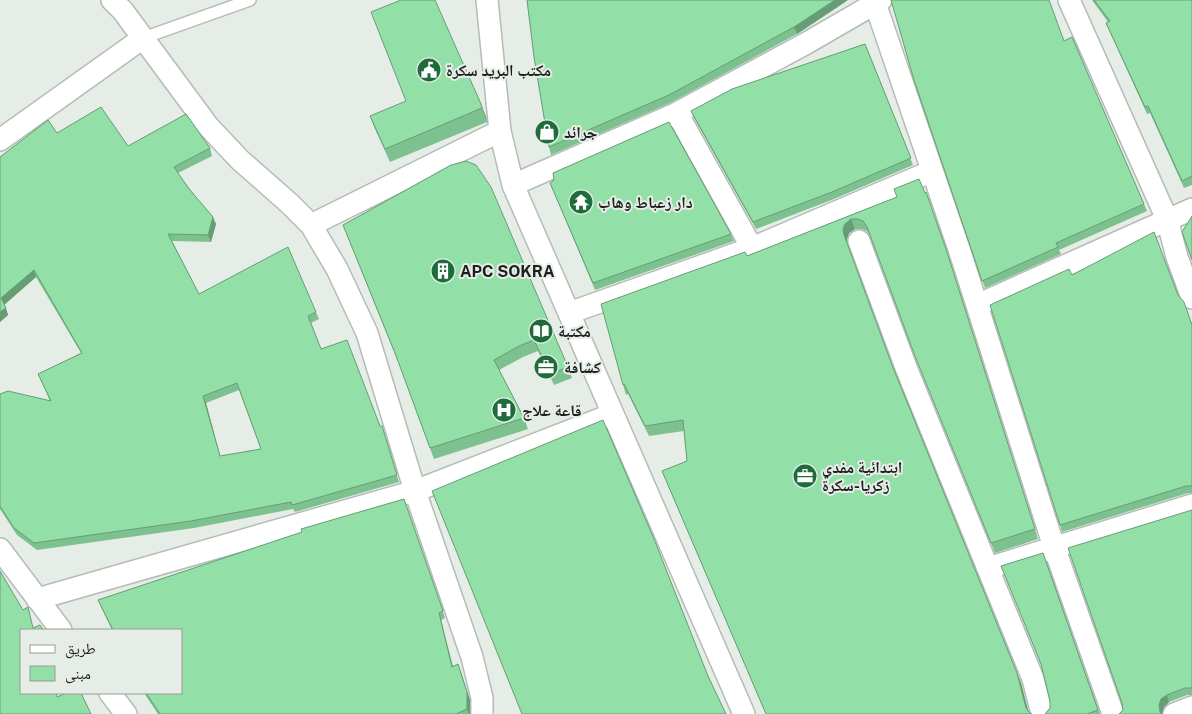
<svg xmlns="http://www.w3.org/2000/svg" width="1192" height="714" viewBox="0 0 1192 714" font-family="'Public Sans','Noto Naskh Arabic',sans-serif">
<style>
.lines{fill:none;stroke-linecap:round;stroke-linejoin:round}
.service-casing{stroke:#b5bbb6;stroke-width:14}
.minor-casing{stroke:#b5bbb6;stroke-width:24}
.service{stroke:#fff;stroke-width:11}
.minor{stroke:#fff;stroke-width:21}
.wall{fill:#7ec190;fill-rule:evenodd}
.shaded-wall{fill:#669d75}
.building{fill:#92e0a7;stroke:#669d75;fill-rule:evenodd}
.labels{text-anchor:middle;dominant-baseline:central;stroke-width:4;stroke-linejoin:round;paint-order:stroke}
.poi-label{font-size:16px;font-weight:bold;fill:#1d1f1d;stroke:#e6ede7;text-anchor:start}
</style>
<rect width="100%" height="100%" fill="#e6ede7"/>
<g class="lines">
<defs>
<path id="service" d="M143,38L250,0"/>
<path id="minor" d="M112,0L123,11L208,126L240,160L290,204L311,225L337,269L367,333L415,491L472,657L482,698V714
M487,0L500,131L513,185L744,714
M874,0L961,255L1054,547L1113,714
M1069,0L1167,219L1177,257L1192,298
M677,113L752,248
M0,140L143,38
M513,185L677,113L805,44L881,0
M311,225L500,131
M859,241L907,370L1033,679L1042,714
M977,305L1192,209
M569,313L752,248L932,171
M0,549L61,630
M988,568L1192,505
M37,599L415,491L613,414
M110,693L126,714
M1174,714L1192,707"/>
</defs>
<use href="#service" class="service-casing"/>
<use href="#minor" class="minor-casing"/>
<use href="#service" class="service"/>
<use href="#minor" class="minor"/>
</g>
<path class="wall" d="M848,0L797,34L672,102L551,155L549,147Z
M1092,0H1192V185L1184,188L1150,113L1147,114L1109,30L1106,23L1108,22Z
M1064,41L1144,204L1147,211L1059,250L1061,254L985,288L914,80Z
M865,44L913,165L834,199L756,229L694,118L691,111Z
M481,104L486,117L487,122L390,162L375,129L370,116Z
M57,133L128,146L210,148L212,156L178,173L216,224L211,242L172,241L199,294L316,312L319,319L311,323L321,349L380,426L384,433L399,482L295,512L293,509L194,528L37,550L17,535L0,509V394L50,401L38,374L81,353L36,277L4,305L8,315L0,322V157ZM239,390L261,449L220,456L206,403Z
M451,165L568,367L572,378L554,385L538,351L523,357L499,370L524,418L528,429L434,459L399,364L343,225Z
M550,183L731,234L734,241L595,290Z
M897,197L949,259L1038,539L995,553L919,365L871,237L867,231L862,229H855L849,233L847,239V245L892,365L1017,673L1021,683L1028,711L1032,714H766L662,471L687,461L684,431L649,436L628,394L626,395L623,385L747,256Z
M1072,275L1178,295L1192,324V493H1188L1062,532L1060,525Z
M404,499L445,618L441,620L453,666L458,664L470,700V714H158L144,693H181V630H112L101,607L98,600Z
M1192,510V695H1187L1169,702L1164,707L1162,714L1123,710Z
M1043,553L1100,714H1045L1050,708V701L1042,667L1001,566Z"/>
<path class="shaded-wall" d="M835,0H848L797,34L794,27Z
M481,104L486,117L487,122L482,108Z
M926,192L949,259L1038,539L1035,529Z
M213,217L216,224L211,242L208,235Z
M851,219L855,229L849,233L847,239V245L844,235L843,229L845,224Z
M34,270L36,277L4,305L1,298Z
M6,308L8,315L0,322V312Z
M203,396L206,403L222,463L220,456Z
M439,613L441,620L454,674L452,667Z
M458,664L470,700V714H469L467,709Z
M1017,673L1021,683L1029,714L1026,708Z
M1167,695L1169,702L1164,707L1162,714H1161L1159,705L1161,699Z"/>
<path class="building" d="M401,0H435L481,104L482,108L385,149L370,116L406,101L371,12Z
M527,0H835L794,27L669,95L549,147L534,57Z
M891,0H1049L1064,41L1072,37L1144,204L1056,243L1058,247L982,281L914,80Z
M1094,0H1192V176L1182,181L1148,106L1145,107L1106,23L1110,21Z
M865,44L911,158L832,192L753,222L691,111L732,89Z
M101,107L128,146L186,114L210,148L174,167L189,189L213,217L208,235L168,234L199,294L288,247L316,312L308,316L321,349L347,340L380,426H382L397,475L292,505L291,502L191,521L34,543L14,528L0,506V394L8,391L51,401L38,374L82,353L34,270L1,298L6,308L0,312V157L48,120L57,133ZM237,383L261,449L220,456L203,396Z
M669,122L731,234L593,283L550,183L554,180L553,173Z
M466,161L476,165L491,187L568,367L550,374L534,340L519,346L494,360L524,418L430,448L395,353L343,225L451,165Z
M919,179L925,193L926,192L946,249L1035,529L991,543L915,356L867,227L863,221L858,219H851L845,224L843,229L844,235L892,365L1017,673L1026,708L1029,712L1032,714H766L662,471L687,461L683,420L645,426L624,384L623,385L601,304L745,252L747,256L897,197L894,189Z
M1192,216V260L1182,232Z
M1154,232L1178,295L1184,302L1192,325V486H1186L1060,525L990,305L1069,269L1072,275Z
M603,420L654,539L708,676L726,714H522L432,491Z
M404,499L443,611L439,613L452,667L458,664L467,692V709L456,714H160L146,693H181V630H113L98,600L302,532L301,529Z
M1192,510V688H1185L1167,695L1161,699L1159,705L1160,712L1162,714H1119L1123,710L1122,703L1068,548Z
M1043,553L1098,710L1087,714H1045L1050,708V701L1041,664L1001,566Z
M0,571L23,610L28,607L33,628L40,625L43,630H21V693H56L57,697L66,693H81L91,714H0Z"/>
<defs>
<symbol id="civic-disc" viewBox="-11 -11 22 22"><circle r="9.5" fill="#1e6c3c" stroke="#e6ede7"/><path d="M-.6-6.5H3V-4.5H.6V-3L4-1V1h2V6H-6V1h2V-1L-.6-3ZM-1.2 2.5V6h2.4V2.5Z" fill="#fff"/></symbol>
<symbol id="shop-disc" viewBox="-11 -11 22 22"><circle r="9.5" fill="#1e6c3c" stroke="#e6ede7"/><path d="M-5-2.5h2.3a2.7 3.5 0 0 1 5.4 0H5L5.5 6h-11ZM-1.5-2.5h3a1.5 2.3 0 0 0-3 0Z" fill="#fff"/></symbol>
<symbol id="temple-disc" viewBox="-11 -11 22 22"><circle r="9.5" fill="#1e6c3c" stroke="#e6ede7"/><path d="M0-6L5-2H3V0L6.5 2.5H4V6H1.5V3h-3V6H-4V2.5H-6.5L-3 0V-2H-5Z" fill="#fff"/></symbol>
<symbol id="building-disc" viewBox="-11 -11 22 22"><circle r="9.5" fill="#1e6c3c" stroke="#e6ede7"/><path d="M-4-6H4V6H1V3H-1V6H-4ZM-2.5-4.3h1.7v1.8h-1.7ZM.8-4.3h1.7v1.8H.8ZM-2.5-1h1.7V.8h-1.7ZM.8-1h1.7V.8H.8Z" fill="#fff"/></symbol>
<symbol id="library-disc" viewBox="-11 -11 22 22"><circle r="9.5" fill="#1e6c3c" stroke="#e6ede7"/><path d="M-6-4Q-3-5.5-.7-3.5V5Q-3 3-6 4ZM6-4Q3-5.5 .7-3.5V5Q3 3 6 4Z" fill="#fff"/></symbol>
<symbol id="office-disc" viewBox="-11 -11 22 22"><circle r="9.5" fill="#1e6c3c" stroke="#e6ede7"/><path d="M-6-3h4V-5.5h4V-3h4V5H-6ZM-1-4.5V-3h2v-1.5ZM-6 0V1H6V0Z" fill="#fff"/></symbol>
<symbol id="hospital-disc" viewBox="-11 -11 22 22"><circle r="9.5" fill="#1e6c3c" stroke="#e6ede7"/><path d="M-5-5h3v3.5h4V-5h3V5h-3V1.5h-4V5h-3Z" fill="#fff"/></symbol>
</defs>
<g fill-rule="evenodd">
<use href="#civic-disc" x="415" y="56" width="28" height="28"/>
<use href="#shop-disc" x="533" y="118" width="28" height="28"/>
<use href="#temple-disc" x="567" y="188" width="28" height="28"/>
<use href="#building-disc" x="429" y="257" width="28" height="28"/>
<use href="#library-disc" x="527" y="317" width="28" height="28"/>
<use href="#office-disc" x="532" y="353" width="28" height="28"/>
<use href="#hospital-disc" x="490" y="396" width="28" height="28"/>
<use href="#office-disc" x="791" y="462" width="28" height="28"/>
</g>
<g class="labels">
<g class="poi-label">
<text x="446" y="70">مكتب البريد سكرة</text>
<text x="564" y="132">جرائد</text>
<text x="598" y="202">دار زعباط وهاب</text>
<text x="460" y="271">APC SOKRA</text>
<text x="558" y="331">مكتبة</text>
<text x="564" y="367">كشافة</text>
<text x="522" y="410">قاعة علاج</text>
<text x="822" y="467">ابتدائية مفدي<tspan x="822" dy="18">زكريا-سكرة</tspan></text>
</g>
</g>
<rect x="20" y="629" width="162" height="65" fill="#e6ede7" stroke="#969b96"/>
<rect x="30" y="645" width="25" height="8" fill="#ffffff" stroke="#969b96"/>
<text x="65" y="654" font-size="15" fill="#1d1f1d">طريق</text>
<rect x="30" y="666" width="25" height="15" fill="#92e0a7" stroke="#969b96"/>
<text x="65" y="679" font-size="15" fill="#1d1f1d">مبنى</text>
</svg>
